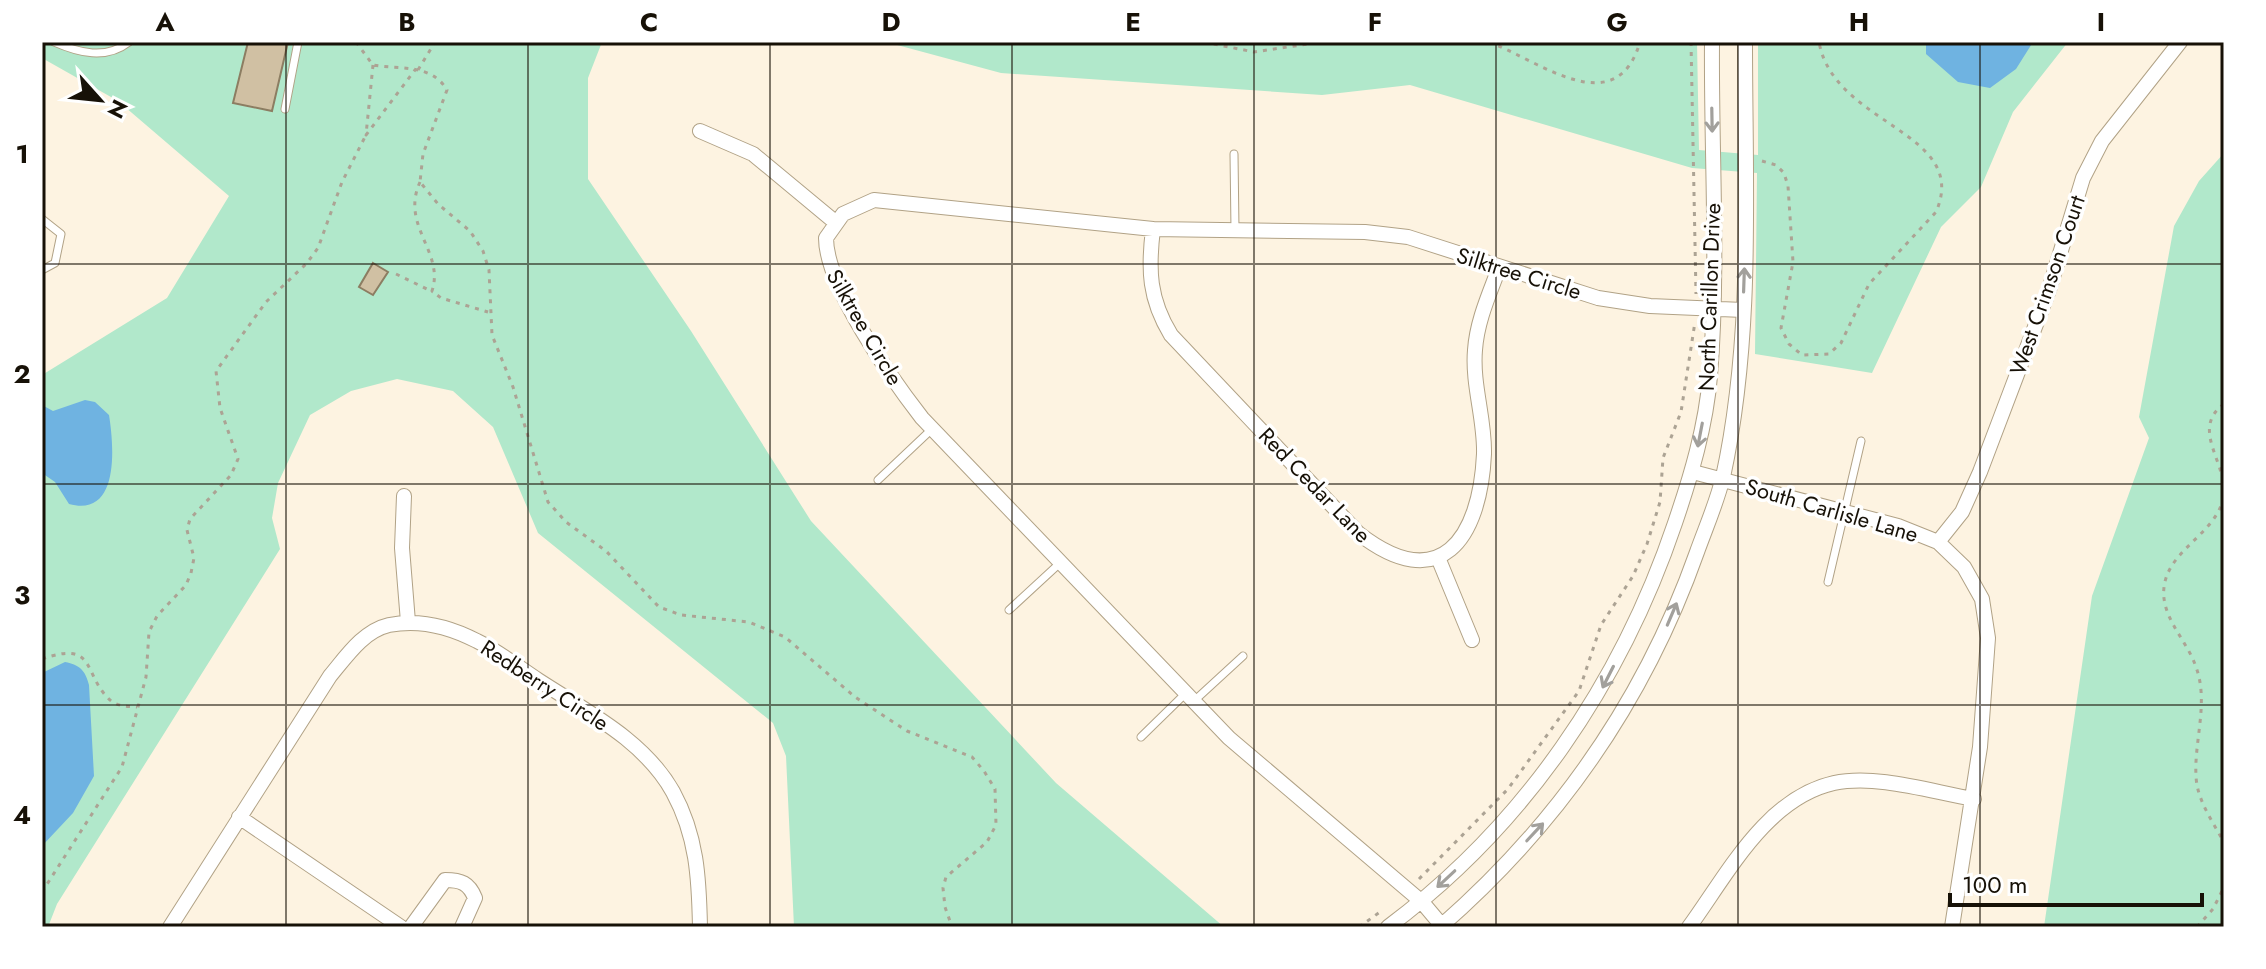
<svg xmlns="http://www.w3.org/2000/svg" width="2266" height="969" viewBox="0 0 2266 969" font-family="Jost,sans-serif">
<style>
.green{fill:#b1e8cb}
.water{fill:#6fb3e1}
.building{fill:#d0c0a3;stroke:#8c7d62;stroke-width:2}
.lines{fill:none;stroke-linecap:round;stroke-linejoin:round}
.service-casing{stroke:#b1a286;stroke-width:9}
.minor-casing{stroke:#b1a286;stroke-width:16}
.path{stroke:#aca394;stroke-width:3;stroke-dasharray:4 6;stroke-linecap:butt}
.service{stroke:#fff;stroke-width:7}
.minor{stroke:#fff;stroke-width:14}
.oneway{stroke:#a2a09c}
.grid{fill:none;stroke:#171107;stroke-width:2;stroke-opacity:0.55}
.labels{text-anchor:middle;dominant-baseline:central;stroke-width:7;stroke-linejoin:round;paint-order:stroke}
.street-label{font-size:22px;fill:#171107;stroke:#fff}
.neatline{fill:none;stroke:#171107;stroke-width:3}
.grid-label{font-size:26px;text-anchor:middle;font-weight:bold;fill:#171107}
</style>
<rect width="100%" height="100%" fill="#fdf3e1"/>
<path class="green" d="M42,42H602L588,78V179L691,331L811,521L1056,783L1224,927H794L786,756L773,723L538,533L493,427L453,391L397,379L351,391L310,415L278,483L272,518L280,549L57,904L48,927H42V375L167,298L229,196L118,101L42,58Z
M886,42H1697L1699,150L1758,155V42H2068L2013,112L1981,187L1941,227L1872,373L1755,354L1757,173L1692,168L1410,85L1322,95L1001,73Z
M2224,153V927H2044L2092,596L2149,438L2139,417L2174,226L2199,181Z"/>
<path class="water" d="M1926,42H2033L2016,69L1990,88L1958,82L1926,54Z
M85,400L95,402L109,415C114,446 120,518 69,504L55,482L42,473V405L53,411Z
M65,662C80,665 85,670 89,685L94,776L73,813L42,846V673Z"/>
<path class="building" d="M248,42H288L272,111L233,103Z
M373,263L388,272L373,295L359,287Z"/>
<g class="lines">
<defs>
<path id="service" d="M54,42C79,53 106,60 129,42
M285,109L298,42
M1234,154L1235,230
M42,219L61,234L55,263L42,270
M878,480L932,429
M1828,582L1861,441
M1009,610L1060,563
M1194,701L1243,656
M1141,737L1186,693"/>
<path id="minor" d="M700,131L753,154L835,222
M1153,229C1148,270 1149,299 1171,335L1358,533C1440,597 1480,539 1484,454C1485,419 1472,385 1475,350C1477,321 1489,295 1499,268
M1693,472L1898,526L1938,542L1964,567L1982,599L1988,638L1980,747L1952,927
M404,496L402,548L408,622
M1938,542L1962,512L1980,472L2049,290L2083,178L2102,141L2180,42
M1439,560L1472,640
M239,817L401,927
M170,927L330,676C346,657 363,631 389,625C419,619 450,627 477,641C498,651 518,667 538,680C587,712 644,740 673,792C697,836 699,878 700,927
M411,927L445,880C461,880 469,883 475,898L462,927
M1388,927C1524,826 1621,683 1675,523C1691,476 1706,426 1710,376C1719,265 1711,153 1712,42
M1440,927C1557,825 1645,699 1697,552C1706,527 1717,502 1723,477C1754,335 1745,186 1745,42
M1443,927L1422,902L1229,738L922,418C891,378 826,286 826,238L843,214L874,200L1153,229L1365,232L1408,237L1598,298L1650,306L1743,310
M1689,927C1727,875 1766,798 1834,783C1877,774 1932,792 1974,799"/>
</defs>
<use href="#service" class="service-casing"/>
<use href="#minor" class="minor-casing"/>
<path class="path" d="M356,42L373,65C400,70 431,63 447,90L423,154L420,182L438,204L470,231L483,251L489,270L492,335L513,387L548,502L566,522L606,551L659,607L681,615L749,622L785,637L855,697L907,731L972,757L984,771L995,789L996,825L987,842L946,877L943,888L945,907L952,927
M1204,42L1254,52L1321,42
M1489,42C1538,60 1616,124 1640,42
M1691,42L1696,294
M373,65L366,135L415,70
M418,70L435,42
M1762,161L1776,165L1784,173L1788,186L1793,262L1781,328L1789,344L1802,355L1829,354L1841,343L1869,284L1936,212C1971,131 1834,126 1819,42
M420,182C400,226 445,252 432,291L441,298L488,312
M396,274L433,292
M2224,404C2188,430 2231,466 2223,499C2216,531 2176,547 2166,578C2155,613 2186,637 2196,667C2209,702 2194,741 2196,776C2197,801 2213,821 2224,843
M42,659C96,640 83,673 108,698C116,707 127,706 137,707
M1419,879L1508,789L1579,691L1601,625L1633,576L1647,544L1660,502L1663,458L1681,412L1695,322
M42,892L122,767L146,677L149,632L157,616L186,585L191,573L194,558L187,530L190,519L231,475L238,459L220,408L216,371L266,302L307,263L318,248L342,182L366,135
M1359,927L1380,912
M2197,927L2213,909L2224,887"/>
<use href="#service" class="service"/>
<use href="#minor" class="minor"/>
</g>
<defs><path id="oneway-shaft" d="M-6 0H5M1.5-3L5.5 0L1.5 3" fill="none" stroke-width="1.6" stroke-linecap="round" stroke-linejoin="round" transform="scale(2)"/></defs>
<g class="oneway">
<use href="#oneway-shaft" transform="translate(1712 120) rotate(89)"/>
<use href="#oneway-shaft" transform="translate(1744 280) rotate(-88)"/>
<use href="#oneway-shaft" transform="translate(1700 435) rotate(101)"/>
<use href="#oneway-shaft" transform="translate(1672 614) rotate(-67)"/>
<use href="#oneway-shaft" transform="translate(1608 677) rotate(117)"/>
<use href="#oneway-shaft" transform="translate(1535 832) rotate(-47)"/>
<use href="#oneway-shaft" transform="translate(1446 879) rotate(137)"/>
</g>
<path class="grid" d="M286,42V927M528,42V927M770,42V927M1012,42V927M1254,42V927M1496,42V927M1738,42V927M1980,42V927M42,264H2224M42,484H2224M42,705H2224"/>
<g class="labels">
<g class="street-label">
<text transform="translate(1519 273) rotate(17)">Silktree Circle</text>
<text transform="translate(2047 285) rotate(-71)">West Crimson Court</text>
<text transform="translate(1709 297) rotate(-88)">North Carillon Drive</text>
<text transform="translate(865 327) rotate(60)">Silktree Circle</text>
<text transform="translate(1315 485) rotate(46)">Red Cedar Lane</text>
<text transform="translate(1832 510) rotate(16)">South Carlisle Lane</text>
<text transform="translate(545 685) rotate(33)">Redberry Circle</text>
</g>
</g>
<rect width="2266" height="969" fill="none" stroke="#ffffff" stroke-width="88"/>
<g transform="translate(100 100) rotate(117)" stroke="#ffffff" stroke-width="6" paint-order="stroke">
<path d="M0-6L14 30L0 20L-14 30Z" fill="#171107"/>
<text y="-12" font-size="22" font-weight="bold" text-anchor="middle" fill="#171107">N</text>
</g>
<path d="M1950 893v12h252v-12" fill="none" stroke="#171107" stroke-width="4"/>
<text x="1962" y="893" font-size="24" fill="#171107" stroke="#ffffff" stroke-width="6" paint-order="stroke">100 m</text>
<rect x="44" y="44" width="2178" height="881" class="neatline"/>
<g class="grid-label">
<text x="165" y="31">A</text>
<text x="407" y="31">B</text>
<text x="649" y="31">C</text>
<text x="891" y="31">D</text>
<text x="1133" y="31">E</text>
<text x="1375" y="31">F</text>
<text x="1617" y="31">G</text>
<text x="1859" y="31">H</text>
<text x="2101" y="31">I</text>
<text x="22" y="163">1</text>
<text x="22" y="383">2</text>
<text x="22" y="604">3</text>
<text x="22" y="824">4</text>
</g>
</svg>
